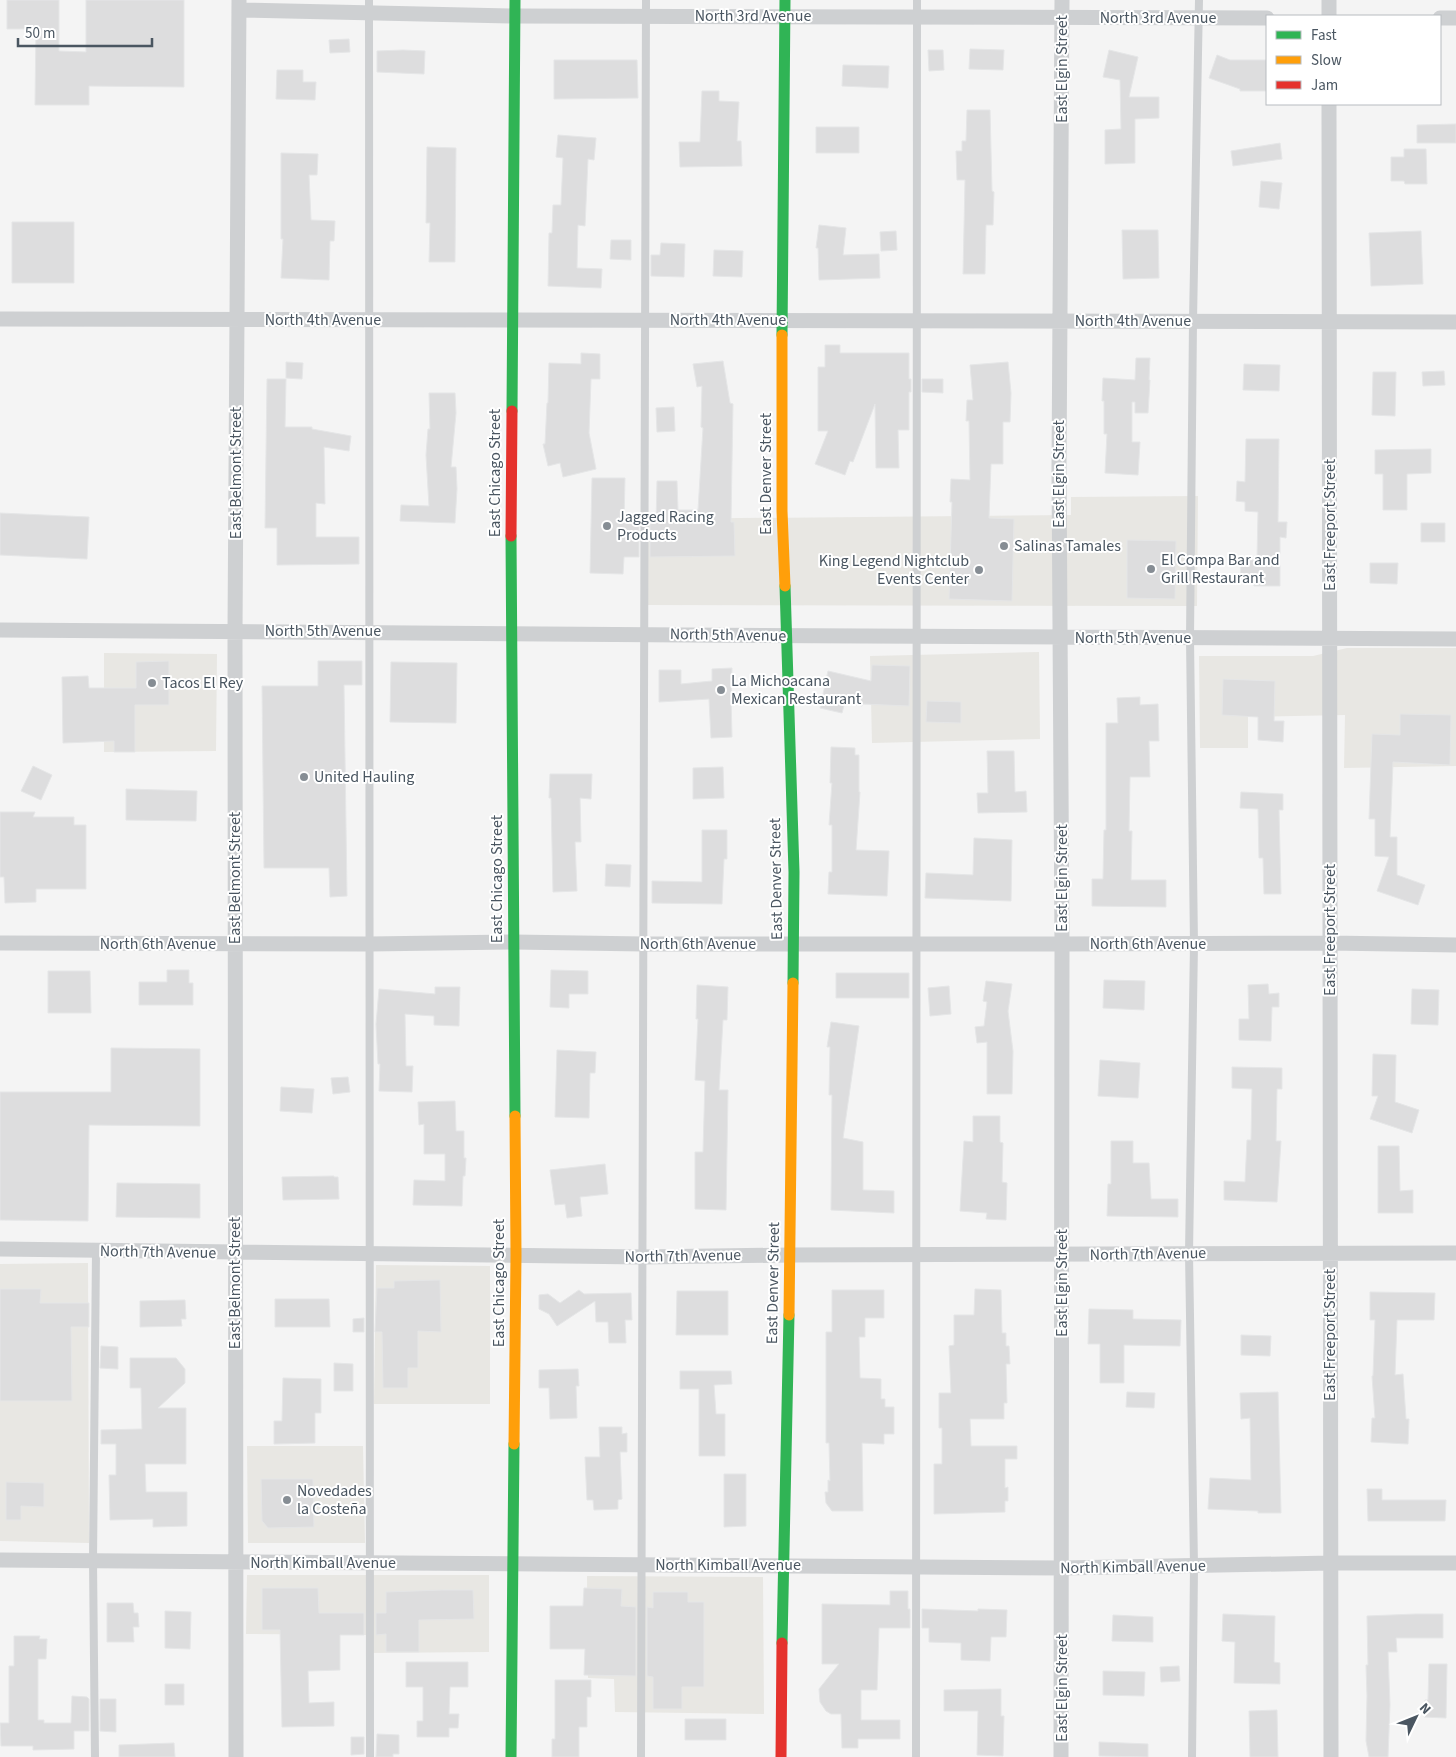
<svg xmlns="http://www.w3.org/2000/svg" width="1456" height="1757" viewBox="0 0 1456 1757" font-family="'Source Sans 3',sans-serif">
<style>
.commercial{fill:#e8e7e3}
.building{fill:#ddddde;stroke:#e5e6e7}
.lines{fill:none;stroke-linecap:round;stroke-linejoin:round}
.lane{stroke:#ced0d2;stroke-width:8}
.street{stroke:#ced0d2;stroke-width:15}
.fast{stroke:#30b455;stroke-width:11}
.slow{stroke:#ff9f0a;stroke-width:11}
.jam{stroke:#e5322d;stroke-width:11}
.poi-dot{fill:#868d94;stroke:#fff;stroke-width:2}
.labels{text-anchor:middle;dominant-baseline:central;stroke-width:4;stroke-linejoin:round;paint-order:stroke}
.street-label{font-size:16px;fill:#4a5661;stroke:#fff}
.poi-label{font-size:16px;fill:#4a5661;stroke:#fff;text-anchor:start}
</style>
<rect width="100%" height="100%" fill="#f4f4f4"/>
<path class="commercial" d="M1198,496L1197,606L643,605L642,519L1071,515V497Z
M1347,648H1456V766L1344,768L1345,715L1248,717V748H1200L1199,656H1313Z
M1039,652L1040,739L872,743L870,656Z
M104,653L217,654L216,751L104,752Z
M88,1263L89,1543L0,1541V1264Z
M376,1265L490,1266V1404H374Z
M247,1446H363L365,1543H248Z
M247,1575H489V1652L368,1653L367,1635L246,1634Z
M587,1576L763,1577L764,1714L615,1712L614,1679L588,1678Z"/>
<path class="building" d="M7,0H59V51L86,52V0H184V87L89,86V105H35L36,29H7Z
M349,39L350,52L330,53L329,40Z
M970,49L1004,50L1003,70L969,69Z
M403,50L425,51L424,74L377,72V51Z
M928,50H943L944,70L929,71Z
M1109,50L1138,57L1129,97H1159V118L1135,119V163L1105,164V130L1121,129L1120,80L1103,77Z
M1217,55L1230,60H1267V91H1240V89L1209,78Z
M554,60H637L638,98L554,99Z
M843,65L889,66L888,88L842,86Z
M277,70H303V82H316L315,100L276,99Z
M702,91H719V101L739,102L737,141H741L742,166L680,167L679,142H700Z
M967,110H990L992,191L994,192L993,225H986L985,274H963L965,180H957L956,151H962V141H966Z
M1456,124V143H1417V125Z
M816,127H859V153H816Z
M558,135L596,138L594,160L588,159L585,226L578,225L577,268L602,269L601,288L548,286L549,233H552L553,205H561L563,158L556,157Z
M1280,143L1282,159L1233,166L1231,151Z
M427,147L456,148L455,262H429L430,223H426Z
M1404,149H1426L1427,184H1405L1404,181H1391V157H1404Z
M281,153L318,154L317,175H309L311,220L335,221L334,241H330L329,280L281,278L283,239H281Z
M1261,181L1282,183L1279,209L1259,207Z
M12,222H74V283H12Z
M819,225L846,228L843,255L879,254L880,278L819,280L818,248H816Z
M1122,230H1158L1159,278L1123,279Z
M896,231L897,250L881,251L880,232Z
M1421,231L1423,284L1371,286L1369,233Z
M611,240H631V260L610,259Z
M661,243L685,244L684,277L651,276V255H660Z
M714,250L743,251L742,277L713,276Z
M825,345H840V353H909V379H911V392H909V430H898L899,468H876L875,404L853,462L850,461L845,475L815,464L828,431H818V367H825Z
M581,353L600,354V379H591L589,433L596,469L563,477L560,463L548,466L543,444H545L547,403H548L549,363L581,364Z
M1136,358H1150L1149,380H1150L1148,413H1135V402H1132V442H1140L1138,475L1105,473L1107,434H1104V401H1102L1103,378L1135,380Z
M723,361L730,403L733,404L731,522H734L735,556L650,557V523H656L657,481H677L678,510H698L703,428L701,427L702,386L697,387L693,364Z
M286,362L303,363L302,379L286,378Z
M1008,362L1011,393L1010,422H1003V464H991L989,518L1014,519L1012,601L949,599L952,502H950L951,479L970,480L969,421H966L967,400H973L970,365Z
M1244,364L1280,365L1279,391L1243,390Z
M1444,371L1445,385L1423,386L1422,372Z
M1373,372H1396L1395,416L1372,415Z
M267,379H286L285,427H312V429L351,436L349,451L324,447L325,504L316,503V537H359V564L277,565V528H265Z
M922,379H943V393L922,392Z
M429,393H455L456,413L451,467H456L457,489L455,523L400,521L401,505L429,506L426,455L428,429H430Z
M674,407L675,431L657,432L656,408Z
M1246,439H1279L1278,522H1287L1286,538L1280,537V586H1254L1253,580H1241L1240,560H1257L1258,512L1245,511V502L1236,501L1237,481L1245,482Z
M1431,449V473L1407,474V510H1383V474H1375V450Z
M592,478H625L624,523H639V557H624L623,574L590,573Z
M0,513L89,517L87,559L0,555Z
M1421,523H1445V542H1421Z
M1127,540L1176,541L1175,599L1127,598Z
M1370,563H1398L1397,584L1370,583Z
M169,661V705H135V752H114V741L63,743L62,677L88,676L89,688H136V662Z
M318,661H362V685H344L347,896L330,897L329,868H264L262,686H318Z
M391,662L457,663L456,723L390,722Z
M872,665L910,666L909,706L862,704V706L845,702L842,713L820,708L828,671L871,681Z
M732,668L731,699L732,737L711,738L709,699L659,702V670H681V684L712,681V669Z
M1223,679L1275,681L1274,721H1284L1283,742L1258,740V717L1222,715Z
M1140,697V705L1158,704L1159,741H1149L1150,777H1130L1129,831H1132L1131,880H1166V907L1092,906V879H1103L1104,830H1106V723H1118L1117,698Z
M927,701L961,702V723L926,722Z
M1400,714L1451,715L1450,765L1393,762L1390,837H1397V875L1425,885L1418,905L1377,891L1389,857L1375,856V819H1369L1372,734L1400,735Z
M831,747L855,748V755H859V792H860L856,850L889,851L887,896L828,894L829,872H832V825H829L832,783H830Z
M987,751H1014L1015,792L1026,791L1027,812L978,813L977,793H988Z
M33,766L52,775L41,800L21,791Z
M723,767L724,798L693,799V768Z
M550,774H592L591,799L580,798L581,842H575L577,891L553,892L551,798H549Z
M126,789L197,791L196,821L126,820Z
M1241,792L1283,794V810H1279L1281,894H1264L1263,858H1259L1258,809L1240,808Z
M0,812H35L33,817H74V825H86V889H36V902L5,903L4,877H0Z
M702,830H727V859H724L722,904L652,903V881L702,882Z
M974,838L1012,840L1011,901L925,898L926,873L973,875Z
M606,864L631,865L630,887L605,886Z
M167,970H189V983H193V1005H139V982H167Z
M551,970L588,971V994H569V1008L550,1007Z
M48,971H90L91,1013H48Z
M836,973H909V998H836Z
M1104,980L1145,981L1144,1010L1103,1008Z
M986,981L1012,984L1008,1011L1013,1051L1012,1094H987V1042L977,1043L975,1027L984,1026L987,1002L983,1001Z
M1268,984L1269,994L1279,993V1007H1272L1271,1041L1239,1040V1019H1249L1248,985Z
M697,985L728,987L727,1020H723L719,1090H728L726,1210L695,1209V1152H703L705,1081L695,1080L698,1019H696Z
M949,986L951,1014L930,1016L928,988Z
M435,987H460L459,1026L434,1025V1016L405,1014L406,1066H413L412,1092L379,1091L380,1064H378L376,1024L379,989L435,994Z
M1412,989L1439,990L1438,1025L1411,1024Z
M831,1022L859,1026L843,1138L863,1142V1190L894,1191V1213L831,1210L832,1095H829L830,1047H827Z
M111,1048L200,1049V1126L89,1125L88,1221L0,1220V1092H111Z
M557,1050L596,1052L595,1073H590L589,1118L555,1117Z
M1373,1054L1396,1055L1395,1102L1419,1110L1412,1133L1370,1119L1378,1096H1372Z
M1100,1060L1140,1063L1138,1098L1098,1096Z
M1232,1067L1282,1068V1089H1277L1276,1141H1281L1277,1202L1224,1200V1181L1245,1182L1247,1140H1251L1252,1089L1232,1088Z
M348,1077L350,1092L333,1094L331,1078Z
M281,1087L314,1089L312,1113L280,1111Z
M455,1101L456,1131H464V1158H466L465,1176H463L462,1206L413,1205L414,1180L445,1181V1154H424V1124L419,1125L418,1102Z
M973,1116H1000V1142L1003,1143L1002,1182L1007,1183L1006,1220L986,1219L987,1213L960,1211L964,1141L973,1142Z
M1111,1141H1133V1163H1149L1151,1199H1178V1217L1107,1216L1108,1184H1111Z
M1378,1146H1399L1400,1191L1413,1190V1213H1378Z
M605,1164L608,1194L580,1197L582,1216L567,1218L565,1204L555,1205L550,1170Z
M334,1176V1177H338L339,1199L283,1200L282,1177Z
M117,1183L200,1184V1218L116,1217Z
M440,1280L441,1332L418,1331V1368H408V1388H383L382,1332H375L377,1288H394V1281Z
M0,1289H41L40,1303H89V1327H71L72,1401H0Z
M975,1289L1001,1290L1002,1333H1006V1346H1009L1010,1364H1006L1007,1403H1004V1419H970L971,1446H1017V1459H1005V1488L1008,1487V1501H1005V1512L934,1514V1464H942V1428H939V1393H951L949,1346L954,1345V1315H974Z
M579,1290L584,1294L631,1293L632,1320H625L626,1343H609L608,1322H596L595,1301L557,1326L549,1314L539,1309V1295L548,1294L560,1303Z
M832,1290H884V1318H865V1337H859L860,1378L881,1379V1399H885V1407H894V1434H884V1444L862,1443L863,1511H832L826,1503L825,1492H828V1480L830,1481L829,1443H826V1332H832Z
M677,1291H728V1335H676Z
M1370,1292L1435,1293L1434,1320H1397L1395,1375L1403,1374L1406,1419H1409L1408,1444L1371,1442L1372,1418H1375L1372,1376H1373L1375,1320H1370Z
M275,1299H329L330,1327H275Z
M185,1300L186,1319H181L182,1326L140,1327V1301Z
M1089,1309L1133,1310V1319L1181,1320L1180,1346L1124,1345V1383H1100V1344H1088Z
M364,1318V1332H353V1319Z
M1241,1335L1271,1336L1270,1356L1241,1355Z
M101,1346L118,1347V1369L100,1368Z
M130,1358H176L185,1369V1383L158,1408H186V1464H145L146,1492H187V1526L153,1527V1519L110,1520L109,1475H116V1444H101V1430L142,1429L141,1388H130Z
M334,1363L353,1364V1391H334Z
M578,1369L579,1386H576L577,1418L550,1419L549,1388H539V1370Z
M680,1371H731L732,1384L714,1385L716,1414H725V1456H699V1389H680Z
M283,1378L321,1379V1413H315V1443L274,1444V1421H282Z
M1127,1392L1155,1393L1154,1408L1126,1407Z
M1278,1392L1281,1513H1258V1511L1208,1509L1210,1478L1251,1480L1250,1418L1241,1419L1240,1393Z
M599,1427H622V1434L627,1433V1452H620L622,1499L618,1500V1509L594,1510L593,1500H587L585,1457H600Z
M724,1474H746V1526L724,1527Z
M261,1479H313L314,1527L268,1528L262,1521Z
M6,1482L44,1483V1507L21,1506V1520H6Z
M1367,1489H1382V1500H1446L1445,1521H1368Z
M262,1588H318L319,1613H364V1635H340V1670L308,1671L309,1703L334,1702V1726L282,1727L280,1630H262Z
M584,1588L622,1589L621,1606L636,1607V1676L584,1675L585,1649H550V1606H583Z
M443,1590H473L474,1619L419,1620V1652H386V1634L376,1635V1613H386V1592Z
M890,1591H908V1609H910V1628H879L877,1690H861V1720H900V1739H858V1748H842L841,1714H831L826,1711L820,1702L819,1689L839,1664H822V1604L890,1605Z
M653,1592H688V1602H704V1687H682V1709H653V1677L647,1676V1607L653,1608Z
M107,1603H133L134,1613H138L139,1627H133L134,1642H107Z
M922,1609L978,1611V1609L1007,1610L1006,1637H991L990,1661L961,1660V1643L929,1642V1628H922Z
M165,1611L191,1612L190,1649L165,1648Z
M1223,1614L1275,1616L1274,1662L1280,1663V1684L1234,1683L1235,1642L1222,1641Z
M1416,1614H1443V1638H1396L1397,1652H1388L1390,1705L1388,1757H1369L1366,1741L1367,1696L1366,1665H1368L1367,1616Z
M1113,1615L1153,1617V1642L1112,1641Z
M14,1636H40L39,1639H47L46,1659H38V1720H44V1723H71L72,1696L87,1697L89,1699V1731H74V1749L33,1750V1746H1L0,1723H9V1666H14Z
M406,1662H468V1687H450L449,1714H459L458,1728H449V1737H417V1721H423V1687H406Z
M1429,1664H1447L1446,1718L1424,1717L1425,1700H1428Z
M1179,1666L1180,1681L1161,1682L1160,1667Z
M1103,1671L1145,1672L1144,1696L1103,1695Z
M555,1680H591V1697H587V1727H579V1757H552V1739H555Z
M165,1684H184V1705H165Z
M1001,1689V1716H1004L1003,1756L977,1755L978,1711H944V1690Z
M100,1699H116V1732L100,1731Z
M1277,1710L1278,1757H1250L1249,1711Z
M685,1719H726V1740H685Z
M377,1734L399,1735V1754H393V1757H376Z
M351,1737H364V1754L351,1755Z
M1099,1742L1148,1744V1757L1099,1756Z
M174,1743L175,1757H119V1745Z"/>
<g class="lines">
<path class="lane" d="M369,0L370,1757
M95,1757L93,1561L96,1251
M641,1757L646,0
M916,1757L917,0
M1192,1757L1194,1566L1189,1253L1194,944L1190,639L1193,321L1199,0"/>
<path class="street" d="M1329,0V16
M239,10L515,16L1267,18
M1440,18H1456
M1329,104L1331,1757
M0,319L1456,322
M0,630C485,631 971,640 1456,639
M0,943L370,944L514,942L643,944H1062L1330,943L1456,945
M0,1249L642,1257L790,1255L1456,1253
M0,1560L1062,1568L1331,1563H1456
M236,1757L235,631L239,0
M1061,1757L1062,944L1059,468L1062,0"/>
<path class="fast" d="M782,335L785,0
M512,411L515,0
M511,536L515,1116
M785,586L794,872L793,983
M782,1643L789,1315
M511,1757L514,1444"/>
<path class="slow" d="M782,335V511L785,586
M789,1315L793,983
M514,1444L516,1255L515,1116"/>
<path class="jam" d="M511,536L512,411
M781,1757L782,1643"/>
</g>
<g class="poi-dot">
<circle cx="607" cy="526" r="5"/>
<circle cx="1004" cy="546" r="5"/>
<circle cx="1151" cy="569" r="5"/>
<circle cx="979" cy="570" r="5"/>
<circle cx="152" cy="683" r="5"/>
<circle cx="721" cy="690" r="5"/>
<circle cx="304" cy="777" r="5"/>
<circle cx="287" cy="1500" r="5"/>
</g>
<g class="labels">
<g class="street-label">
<text x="753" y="16">North 3rd Avenue</text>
<text x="1158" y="18">North 3rd Avenue</text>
<text transform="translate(1062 69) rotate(-90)">East Elgin Street</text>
<text x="323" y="320">North 4th Avenue</text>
<text x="728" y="320">North 4th Avenue</text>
<text x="1133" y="321">North 4th Avenue</text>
<text transform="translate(236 473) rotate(-90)">East Belmont Street</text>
<text transform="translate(495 473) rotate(-90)">East Chicago Street</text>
<text transform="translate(766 474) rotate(-90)">East Denver Street</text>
<text transform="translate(1059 474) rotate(-90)">East Elgin Street</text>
<text transform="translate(1330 525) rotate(-90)">East Freeport Street</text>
<text x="323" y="631">North 5th Avenue</text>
<text transform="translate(728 635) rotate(1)">North 5th Avenue</text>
<text x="1133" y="638">North 5th Avenue</text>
<text transform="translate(235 878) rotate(-90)">East Belmont Street</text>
<text transform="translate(1062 878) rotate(-90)">East Elgin Street</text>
<text transform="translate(497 879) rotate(-90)">East Chicago Street</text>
<text transform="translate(776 879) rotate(-91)">East Denver Street</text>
<text transform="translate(1330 930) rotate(-90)">East Freeport Street</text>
<text x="158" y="944">North 6th Avenue</text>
<text x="698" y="944">North 6th Avenue</text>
<text x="1148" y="944">North 6th Avenue</text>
<text transform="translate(158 1252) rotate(1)">North 7th Avenue</text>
<text transform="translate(1148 1254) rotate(-1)">North 7th Avenue</text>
<text transform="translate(683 1256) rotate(-1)">North 7th Avenue</text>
<text transform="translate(235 1283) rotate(-90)">East Belmont Street</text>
<text transform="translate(499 1283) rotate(-90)">East Chicago Street</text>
<text transform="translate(773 1283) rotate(-89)">East Denver Street</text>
<text transform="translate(1062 1283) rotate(-90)">East Elgin Street</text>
<text transform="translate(1330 1335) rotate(-90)">East Freeport Street</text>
<text x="323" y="1563">North Kimball Avenue</text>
<text x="728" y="1565">North Kimball Avenue</text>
<text transform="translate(1133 1567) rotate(-1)">North Kimball Avenue</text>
<text transform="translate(1062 1688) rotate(-90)">East Elgin Street</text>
</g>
<g class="poi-label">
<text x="617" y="517">Jagged Racing<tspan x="617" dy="18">Products</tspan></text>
<text x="1014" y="546">Salinas Tamales</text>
<text x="1161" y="560">El Compa Bar and<tspan x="1161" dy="18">Grill Restaurant</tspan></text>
<text x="969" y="561" text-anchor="end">King Legend Nightclub<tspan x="969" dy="18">Events Center</tspan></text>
<text x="731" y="681">La Michoacana<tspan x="731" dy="18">Mexican Restaurant</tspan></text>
<text x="162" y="683">Tacos El Rey</text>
<text x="314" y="777">United Hauling</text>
<text x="297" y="1491">Novedades<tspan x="297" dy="18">la Costeña</tspan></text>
</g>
</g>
<rect x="1266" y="15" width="175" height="90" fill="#ffffff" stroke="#b7bbc0"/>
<rect x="1276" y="31" width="25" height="8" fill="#30b455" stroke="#b7bbc0"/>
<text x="1311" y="40" font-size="15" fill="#4a5661">Fast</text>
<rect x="1276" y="56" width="25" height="8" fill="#ff9f0a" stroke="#b7bbc0"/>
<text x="1311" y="65" font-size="15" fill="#4a5661">Slow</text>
<rect x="1276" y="81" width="25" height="8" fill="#e5322d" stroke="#b7bbc0"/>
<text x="1311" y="90" font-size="15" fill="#4a5661">Jam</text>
<g transform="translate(1416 1717) rotate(47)" stroke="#ffffff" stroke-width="4" paint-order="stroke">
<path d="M0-4L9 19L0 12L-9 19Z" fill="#4a5661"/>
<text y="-8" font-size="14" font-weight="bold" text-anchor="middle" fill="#4a5661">N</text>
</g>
<path d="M18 38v8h134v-8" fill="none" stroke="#4a5661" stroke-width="2.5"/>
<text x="25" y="38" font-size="15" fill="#4a5661" stroke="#ffffff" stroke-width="4" paint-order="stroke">50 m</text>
</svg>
